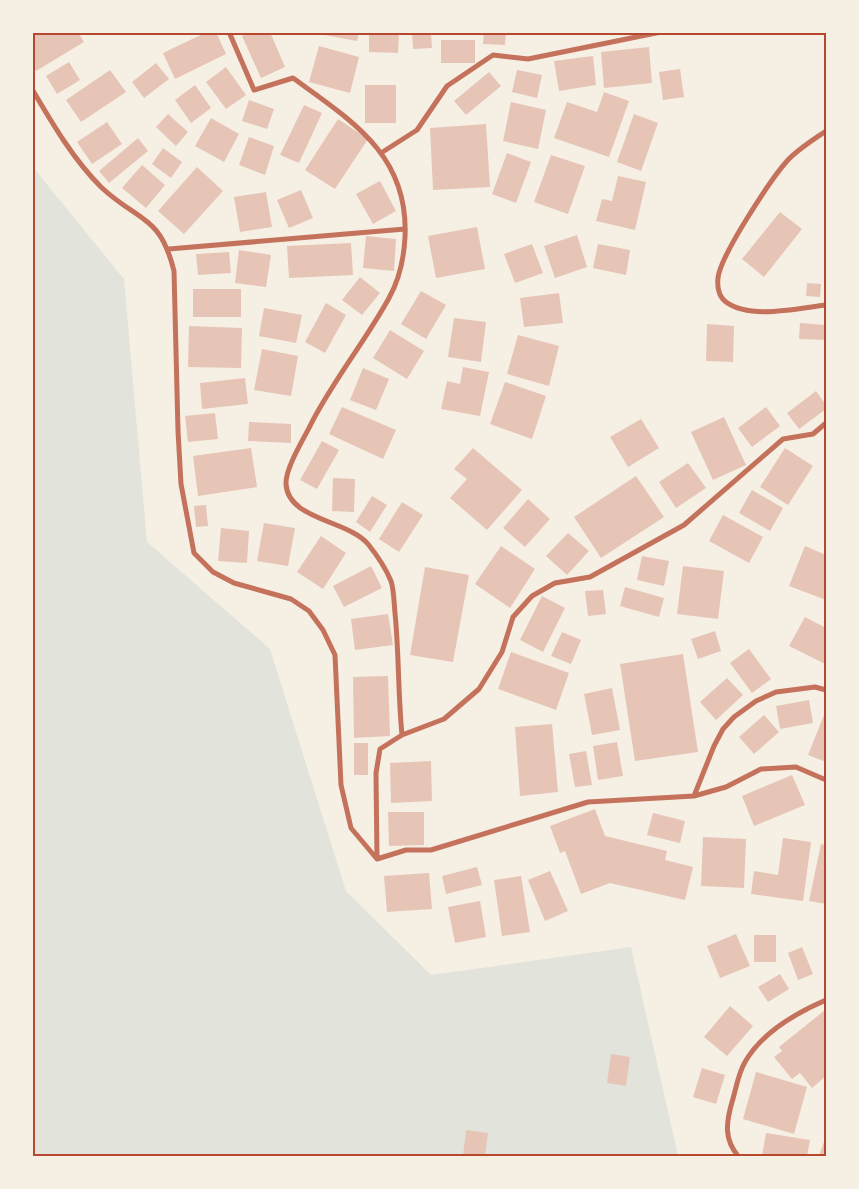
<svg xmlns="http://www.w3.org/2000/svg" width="859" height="1189" viewBox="0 0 859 1189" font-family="Montserrat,sans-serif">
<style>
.green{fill:#e2e4dc}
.building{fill:#e6c5b7}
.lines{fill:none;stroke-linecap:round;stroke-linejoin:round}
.minor{stroke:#c5725c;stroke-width:5}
.neatline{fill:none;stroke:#b5482f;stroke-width:2}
</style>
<rect width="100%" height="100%" fill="#f6efe4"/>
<path class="green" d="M32,166L124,279L147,542L270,649L346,891L431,975L631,947L678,1156H33Z"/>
<path class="building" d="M32,32H78L84,42L36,71L32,65Z
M207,32H216L226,54L175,79L163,53Z
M250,32H270L285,67L261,78L242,36Z
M326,32H359L357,41L325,35Z
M369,32H399L398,53L369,52Z
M412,32H431L432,48L413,49Z
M484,32H506L505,45L483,44Z
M441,40H475V63H441Z
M319,46L359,57L350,93L309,82Z
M649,47L652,83L604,88L601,52Z
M593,56L596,85L559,91L554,61Z
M69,62L80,80L57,94L46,76Z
M156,63L169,79L144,98L132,82Z
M226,67L246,95L226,109L206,82Z
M680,69L684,97L663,100L659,72Z
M110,70L126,92L81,122L66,100Z
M517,70L542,75L537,98L512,92Z
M489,72L501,86L466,115L454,101Z
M195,85L211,108L191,123L175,100Z
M365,85H396V123H365Z
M604,92L629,101L609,157L554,138L567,102L597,112Z
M249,100L274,109L267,129L242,121Z
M511,102L546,110L538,149L503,141Z
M304,105L322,113L299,163L280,155Z
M168,114L188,132L176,146L156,127Z
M634,114L658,123L641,171L617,162Z
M211,118L239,134L224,162L195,146Z
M338,119L368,139L335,189L305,170Z
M107,122L122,144L92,164L77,142Z
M486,124L490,187L433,190L430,128Z
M249,137L274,146L265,175L239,165Z
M138,138L148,151L109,183L99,171Z
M163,148L182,162L171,178L152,164Z
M507,153L531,162L516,203L492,194Z
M551,155L585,166L568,214L534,202Z
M142,165L165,185L146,208L122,188Z
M197,167L223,191L184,234L158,211Z
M618,176L646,182L635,230L596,221L602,199L612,201Z
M380,181L396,211L373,224L356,194Z
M301,190L313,218L289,228L277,200Z
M266,192L272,227L240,232L234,197Z
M780,212L802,229L764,277L742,259Z
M477,227L485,269L436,278L428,236Z
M577,235L587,267L555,278L544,246Z
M366,236L396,239L394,271L363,268Z
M351,243L353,275L289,278L287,246Z
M532,244L543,273L515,283L504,254Z
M598,244L630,250L626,275L593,268Z
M239,250L271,255L266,287L235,283Z
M229,252L231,273L198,275L196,254Z
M360,277L380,293L362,315L342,300Z
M807,283L821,284L820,297L806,296Z
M193,289H241V317H193Z
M421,291L446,305L426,339L401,324Z
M559,293L563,323L524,327L520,298Z
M326,303L346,315L325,353L305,342Z
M264,308L302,315L296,343L259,336Z
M454,318L486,322L481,362L448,357Z
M800,323L826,325V340L799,339Z
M707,324L734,326L733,362L706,361Z
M189,326L242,328L241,368L188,367Z
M390,330L424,351L407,379L373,358Z
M518,335L559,346L549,386L507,374Z
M262,349L298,356L291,396L254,390Z
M463,367L489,372L480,416L441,409L447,381L460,384Z
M363,368L389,379L376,410L350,400Z
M245,378L248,404L202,409L200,383Z
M505,382L546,396L532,439L490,424Z
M816,391L826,405V409L799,429L787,413Z
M342,407L396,430L383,459L329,434Z
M766,407L780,426L752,447L738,428Z
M215,413L218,439L188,442L185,416Z
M724,417L746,465L713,480L691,432Z
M641,419L659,448L628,467L610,437Z
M249,422L291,424V443L248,441Z
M322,441L339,450L317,489L300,480Z
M251,448L257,487L198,496L193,456Z
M473,448L522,490L487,530L450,498L467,479L454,469Z
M785,448L813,466L788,505L760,487Z
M688,463L706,488L676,508L659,482Z
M636,476L664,517L601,558L574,517Z
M333,478L355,479L354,512L332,511Z
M752,490L783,508L770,531L739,513Z
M372,496L387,505L370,532L356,522Z
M528,499L550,519L525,547L503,528Z
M402,502L423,515L399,552L379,539Z
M206,505L208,526L196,527L194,506Z
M723,515L763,537L749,563L709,541Z
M264,523L295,528L288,566L257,561Z
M221,528L249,531L247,563L218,561Z
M568,533L589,551L567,575L546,556Z
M321,536L346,553L323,589L297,572Z
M501,546L535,569L510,608L475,584Z
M805,546L826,555V600L789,586Z
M642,556L669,561L664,586L637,580Z
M371,566L382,588L344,607L333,586Z
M683,566L724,571L718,619L677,614Z
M425,567L469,575L453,662L410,655Z
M625,587L664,598L659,617L620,606Z
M603,590L606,614L588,616L585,591Z
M542,596L565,608L543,652L520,640Z
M388,614L393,645L355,650L351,619Z
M805,617L826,628L825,664L789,646Z
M715,631L721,651L698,659L691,639Z
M562,632L581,640L571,664L551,656Z
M749,649L771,679L752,693L730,663Z
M511,652L569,673L556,710L498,689Z
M683,654L698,752L635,761L620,664Z
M388,676L390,736L354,738L353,677Z
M727,678L743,695L716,720L700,702Z
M612,688L620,730L592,735L584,694Z
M809,700L813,723L780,729L776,706Z
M826,710V762L808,755Z
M764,715L779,732L754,754L739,737Z
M552,724L558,792L520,796L515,727Z
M617,742L623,776L598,780L593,746Z
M354,743H368V775H354Z
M586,751L592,785L575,787L569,754Z
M431,761L432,801L391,803L390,763Z
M792,775L805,805L754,826L742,796Z
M595,809L605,836L667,851L665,860L693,867L685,900L610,883L581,894L565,851L560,853L550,826Z
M388,812H424V845L389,846Z
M653,813L685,821L680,843L647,835Z
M703,837L746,839L744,888L701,886Z
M783,838L811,842L803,901L751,894L754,871L778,875Z
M821,844L826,845V904L809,901Z
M477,867L482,885L446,894L442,876Z
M550,871L568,911L545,921L528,880Z
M429,873L432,909L387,912L384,876Z
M521,876L530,932L502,936L494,880Z
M480,901L486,937L455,943L448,907Z
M736,934L750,966L720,978L707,946Z
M754,935H776V962H754Z
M802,947L813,974L798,980L788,953Z
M780,974L789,989L768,1002L758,987Z
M730,1006L753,1026L727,1056L704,1037Z
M825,1010L826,1076L812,1088L800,1073L792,1079L774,1057L782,1051L779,1047Z
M611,1054L630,1057L626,1086L607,1083Z
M702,1068L725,1075L716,1104L693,1097Z
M756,1072L807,1087L794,1134L743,1119Z
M466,1130L488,1133L485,1156H463Z
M766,1133L810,1140L807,1156H762Z
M826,1136V1156H819Z"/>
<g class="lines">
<path class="minor" d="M229,32L254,90L293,78C352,121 409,155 405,237C404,257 399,280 389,298C366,340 335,378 312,422C305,437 285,468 286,484C288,520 348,520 368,544C376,554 386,569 391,581C394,590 394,603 395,613C399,653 398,694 402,735L380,749L376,773L377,859
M32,89C52,123 73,159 101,187C138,222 160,214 174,271L178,431L181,484L194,553L213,572L234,583L291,599L309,611L323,630L335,655L341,785L351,828L377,859L406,850H431L588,802L694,796L726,787L761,769L796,767L826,780
M826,131C813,140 798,149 787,161C771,179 720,256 718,278C717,287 719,297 726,302C750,320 799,308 826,305
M381,153L417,130L447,86L493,55L528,59L661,32
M169,249L405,229
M402,735L444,719L479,689L502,652L513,617L532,596L555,583L590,577L684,525L783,439L813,434L826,423
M694,796L714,746L723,729L734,717L756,701L776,692L815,687L826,690
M738,1156C724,1139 726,1123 732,1102C736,1089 738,1074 745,1062C762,1032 796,1013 826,1000"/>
</g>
<rect width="859" height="1189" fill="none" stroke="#f6efe4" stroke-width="68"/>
<rect x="34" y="34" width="791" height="1121" class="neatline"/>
</svg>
